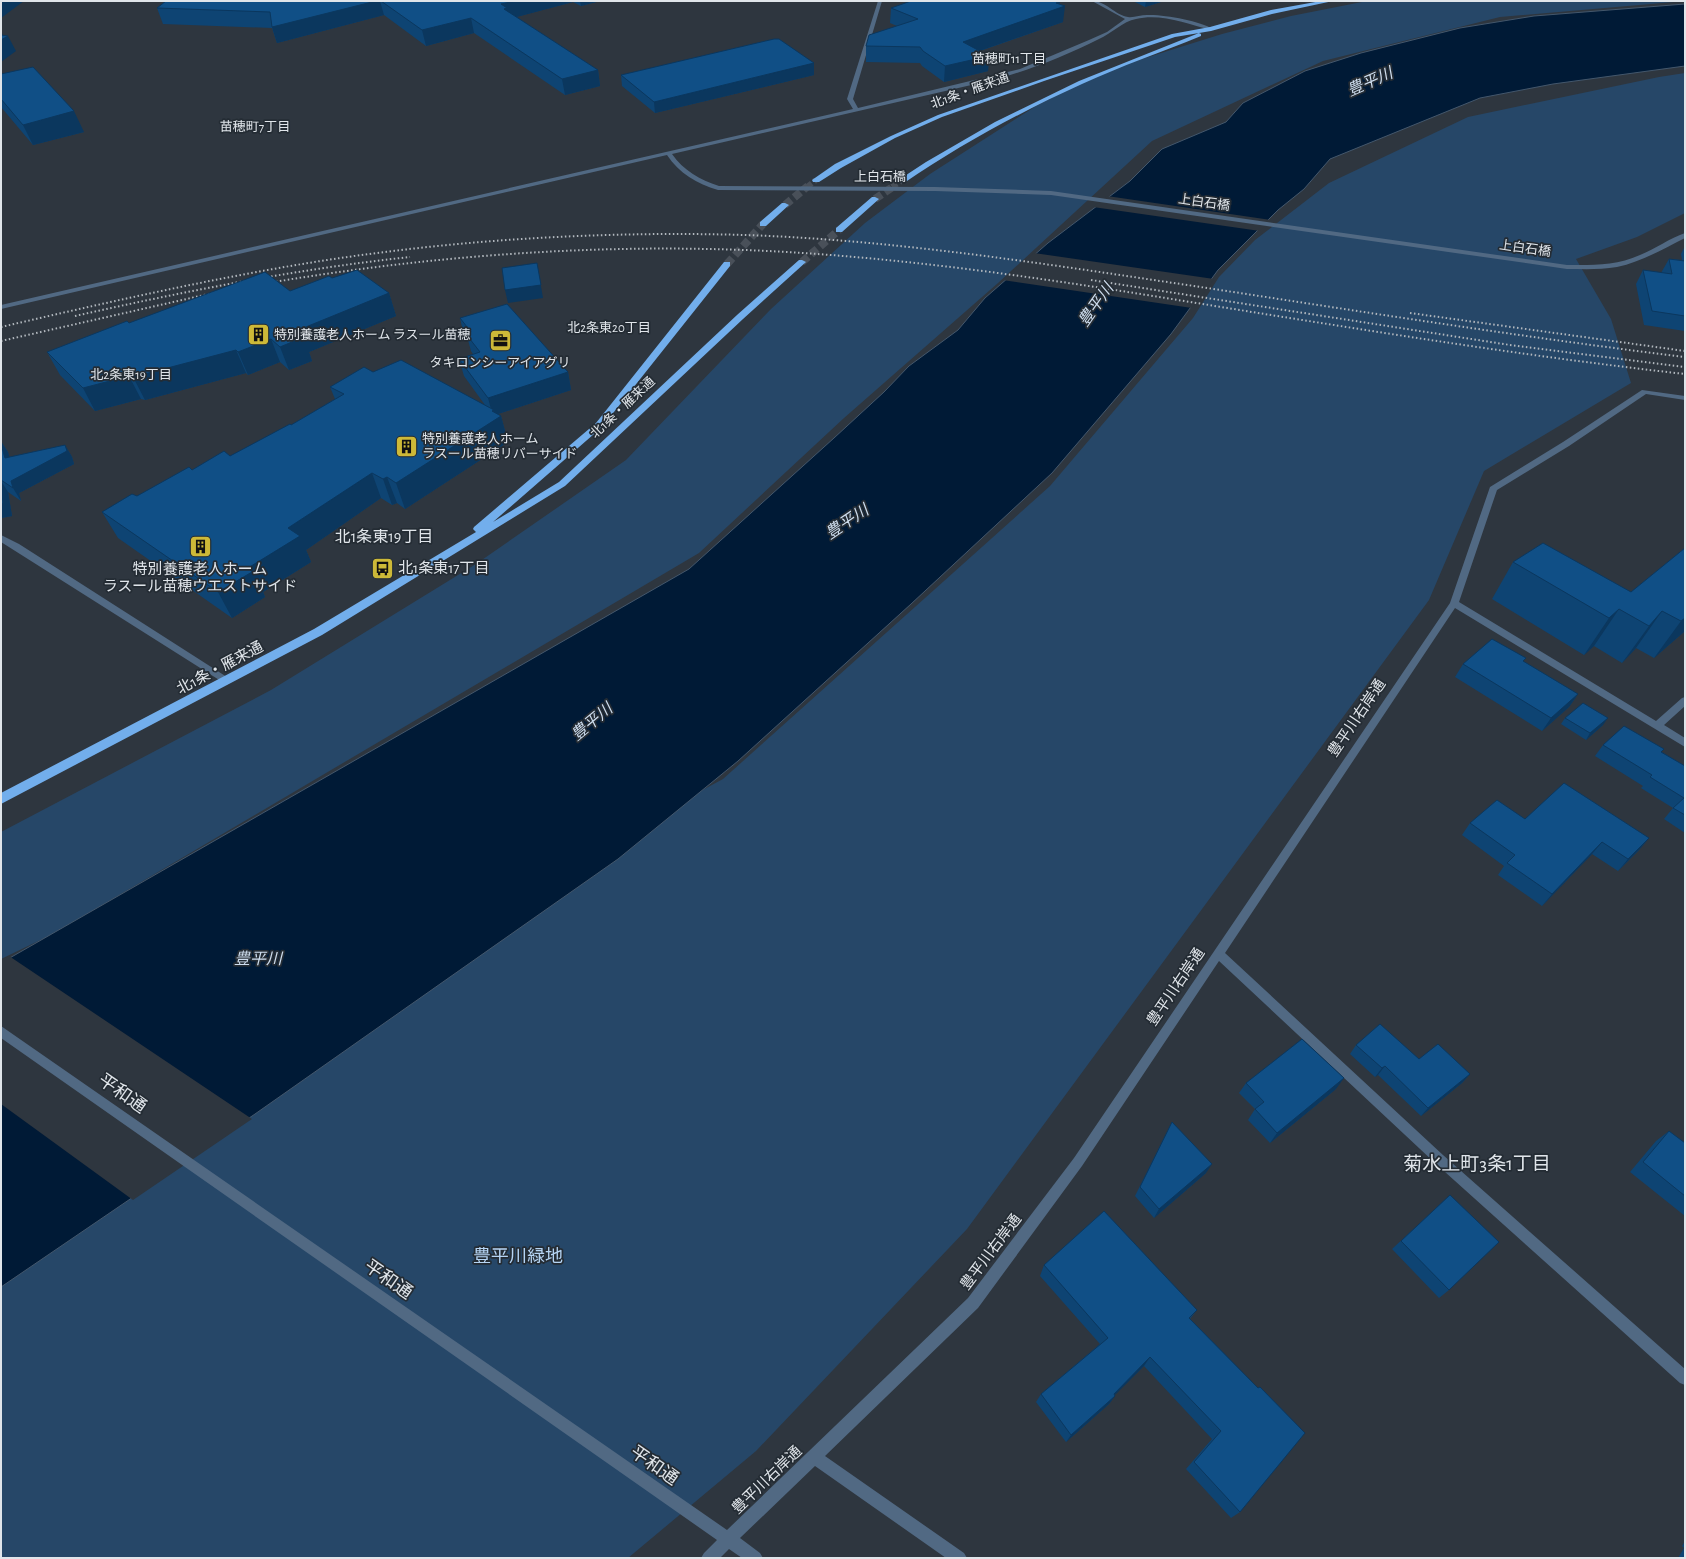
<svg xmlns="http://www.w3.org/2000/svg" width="1686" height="1559" viewBox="0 0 1686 1559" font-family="'Alegreya Sans','Noto Sans JP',sans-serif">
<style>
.green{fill:#264768}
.water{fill:#001a36;stroke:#43576c}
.pier{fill:#2e363f}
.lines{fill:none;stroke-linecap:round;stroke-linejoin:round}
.highway-tunnel-far1{stroke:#495059;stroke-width:6;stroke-dasharray:6 3;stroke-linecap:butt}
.highway-tunnel{stroke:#495059;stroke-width:8;stroke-dasharray:8 4;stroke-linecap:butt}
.minor{fill:#516983;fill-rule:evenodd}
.highway{fill:#72aeec;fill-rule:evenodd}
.rail{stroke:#b2b8be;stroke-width:2;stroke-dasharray:1.5 2.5;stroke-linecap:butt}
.wall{fill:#0e4473}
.shaded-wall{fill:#0b375e}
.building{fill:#104f86;stroke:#0b375e}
.labels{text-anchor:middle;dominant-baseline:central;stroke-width:3.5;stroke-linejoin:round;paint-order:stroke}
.far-neighbourhood-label{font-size:13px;fill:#e0e5ea;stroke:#242c34}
.far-street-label{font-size:13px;fill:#e0e5ea;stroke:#242c34}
.far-poi-label{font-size:13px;fill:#e0e5ea;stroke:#242c34;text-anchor:start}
.poi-label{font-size:15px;fill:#e0e5ea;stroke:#242c34;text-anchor:start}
.street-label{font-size:15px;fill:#e0e5ea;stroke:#242c34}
.water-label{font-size:16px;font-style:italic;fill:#ceddee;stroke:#242c34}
.neighbourhood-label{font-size:16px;fill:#e0e5ea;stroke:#242c34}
.near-street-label{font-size:18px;fill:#e0e5ea;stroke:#242c34}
.near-park-label{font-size:18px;fill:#b5d4f4;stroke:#242c34}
.near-neighbourhood-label{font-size:19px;fill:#e0e5ea;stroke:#242c34}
</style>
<rect width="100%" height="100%" fill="#2e363f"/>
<path class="green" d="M1367,1H1685L1500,17L1323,61L1152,141L998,283L844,418L699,553L53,934L1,959V832L271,690L476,564L626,460L771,309L865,223L930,174L1036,106L1107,70L1222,34L1291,16Z
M1685,73V213L1637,237L1576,259L1611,319L1631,383L1484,471L1429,600L967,1229L756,1451L628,1558H1V1258L511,893L723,779L1050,486L1193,318L1219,277L1255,240L1329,183L1468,117L1659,77Z"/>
<path class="water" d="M1685,4V66L1553,84L1480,98L1330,159L1304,189L1278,210L1218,270L1171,334L1052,473L911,604L738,761L618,859L255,1114L1,1287V963L689,569L834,438L884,392L909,366L958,330L985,298L1048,243L1130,181L1162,149L1226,122L1243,103L1305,71L1361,53L1460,28L1534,16Z"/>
<path class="pier" d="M1107,196L1271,220L1260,231L1093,207Z
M1034,253L1214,279L1192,308L1002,280Z
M9,956L252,1119L133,1200L1,1104V960Z"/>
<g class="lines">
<path class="highway-tunnel-far1" d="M807,187L816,180
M892,187L901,181"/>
<path class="highway-tunnel" d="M875,199L894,186
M785,205L808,186
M802,262L839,230
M727,264L763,224"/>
<path class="minor" d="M878,1H882L853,99L858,108L1020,69L1089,40L1107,32L1125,19L1092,1C1106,1 1115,15 1128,17C1133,18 1141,15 1147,15C1163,14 1200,21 1213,29L1211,30C1187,24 1161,13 1136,19C1123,21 1111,34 1099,39C1065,56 1030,70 993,80L672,154C683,170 700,180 719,186L935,187L1051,191L1567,265C1593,265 1616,266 1640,255C1655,249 1670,238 1685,233V238C1663,249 1641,262 1617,267C1600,270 1583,269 1567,269L1051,195L935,191L718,190C697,184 679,173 667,155L1,309V305L853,109L847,99Z
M1642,390L1685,396V400L1646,394L1569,446L1497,490L1459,602L1656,721L1682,698L1685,697V706L1664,725L1685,738V747L1455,608L1225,953L1443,1155L1685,1369V1385L1680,1383L1435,1163L1219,961L1082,1166L978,1308L825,1456L964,1553L967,1558H946L815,1466L740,1538L760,1553L763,1558H742L729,1549L720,1558H701L704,1553L717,1540L1,1038V1026L727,1530L968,1298L1074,1158L1450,603L1490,487L1563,442Z
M1,535L19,544L230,679L232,681L230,683H224L1,542Z"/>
<path class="highway" d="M1321,1H1333L1272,14L1211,31L1175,37L1044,81L942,117L895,138L841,168L819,182H813L812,180L835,164L891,136L938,115L1172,34L1210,27L1271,10Z
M1199,33L1201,34V36C1162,52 1121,66 1082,84C1020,112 960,145 904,183H898L897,181L926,162L995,122L1079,81Z
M872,197H875L879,199L842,232H836V228Z
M782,203H785L789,205L766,226H760V222Z
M799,260H802L806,262L743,319L565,486L322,635L1,804V793L314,629L476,532L473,529L474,527L596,423L724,262H730V266L602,427L493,522L559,482L737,315Z"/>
<path class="rail" d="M1091,280L1510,345L1685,367
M268,283C434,255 600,243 768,251C930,259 1092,286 1252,312C1396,335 1540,358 1685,374
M1410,313L1685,351
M75,316C186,291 297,269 410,257
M1,327C109,302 218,277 327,260C465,239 606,231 745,235C896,240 1045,264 1194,286C1358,311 1521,337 1685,357
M1,341L213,293"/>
</g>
<path class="wall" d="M166,1H600L581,6L573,2L516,17L598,70L600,86L565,95L474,33L426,46L384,15L277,43L272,28L163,24L157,8Z
M1133,1H1164L1145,7Z
M1060,2L1059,4L1063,22L980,51L989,56L988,71L944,82L922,66L920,63L866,62V46L897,26L890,23L891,8Z
M1,74L84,132L33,145L1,107Z
M621,75H814L655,113L622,86Z
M1685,246V331L1644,325L1636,284L1643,270L1661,273L1669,259L1682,260L1681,254Z
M332,278L389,293L396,316L309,352L312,361L289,370L280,362L248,375L246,373L145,400L141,399L95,411L60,375L47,352L290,291Z
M460,318L568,372L571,390L498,414L501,416L508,442L405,509L397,503L392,505L381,498L306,550L311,562L263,592L265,597L232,618L118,538L102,512L137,496L192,470L230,456L291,425L335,399L330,387L373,372L485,405L464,376L459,359L473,354L471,351L468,340L464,336Z
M1,438L2,443L8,452L9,457L65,445L72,457L74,464L19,493L21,501L8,492L12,516L1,518Z
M1685,548V631L1654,658L1636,648L1622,663L1594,646L1584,655L1492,599L1513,562L1631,592Z
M1463,664L1578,694L1569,707L1542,731L1455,677Z
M1565,718L1603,725L1586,740L1561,724Z
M1603,745L1662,752L1685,766V833L1664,819L1673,808L1641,788L1643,786L1595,756Z
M1525,819L1649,838L1639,850L1618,871L1592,854L1542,906L1498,875L1504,866L1462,835L1470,823Z
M1356,1045L1419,1059L1470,1074L1462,1083L1421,1116L1378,1075L1375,1077L1350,1054Z
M1246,1083L1336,1089L1270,1143L1248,1120L1255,1109L1239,1093Z
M1172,1122L1206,1173L1154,1218L1135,1196Z
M1669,1131L1685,1143V1216L1630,1172L1656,1141Z
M1450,1195L1449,1290L1439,1298L1392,1249Z
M1044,1265L1197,1310L1190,1319L1258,1388L1240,1512L1231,1518L1186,1469L1212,1439L1144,1366L1114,1395L1115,1396L1109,1404L1066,1442L1036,1402L1041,1394L1100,1344L1040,1276Z
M1685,1541V1558H1678L1684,1548L1682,1546Z"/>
<path class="shaded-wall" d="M1,1H24L1,18Z
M376,1H380L384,15L277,43L272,27Z
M515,1H573V2L509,19L501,4Z
M580,1H600L581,6Z
M1146,1H1164L1145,7Z
M1060,2L1059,8L1065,6L1063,22L962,57L963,42Z
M471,18L474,33L426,46L422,30Z
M1,31L4,38L8,36L16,51L1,62Z
M989,56L988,71L944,82L945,66Z
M814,63V75L655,113L654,102Z
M598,70L600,86L565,95L562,79Z
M74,111L84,132L33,145L23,125Z
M537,263L543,298L508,303L505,290Z
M389,293L396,316L309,352L312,361L289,370L280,347L296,331Z
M271,339L280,362L248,375L238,352Z
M236,350L246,373L145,400L133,377Z
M568,372L571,390L495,415L501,416L508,442L405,509L396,483L494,420L488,398Z
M129,376L141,399L95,411L83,388Z
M1,438L2,443L8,452L13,470L5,458L1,450Z
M65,445L72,457L74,464L19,493L21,501L13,488L11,481Z
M372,473L381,498L306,550L311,562L263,592L265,597L232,618L218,592L248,568L288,528Z
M387,477L397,503L392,505L383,479Z
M1,481L8,492L12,516L1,518Z
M1619,609L1594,646L1584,655L1609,618Z
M1662,611L1636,648L1622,663L1649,626Z
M1685,618V631L1654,658L1681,621Z
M1578,694L1569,707L1542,731L1551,718Z
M1608,718L1603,725L1586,740L1590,733Z
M1649,838L1639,850L1618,871L1628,859Z
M1602,842L1592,854L1542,906L1552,894Z
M1385,1066L1378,1075L1375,1077L1382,1068Z
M1470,1074L1462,1083L1421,1116L1428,1108Z
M1344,1078L1336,1089L1270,1143L1277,1133Z
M1212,1164L1206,1173L1154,1218L1159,1209Z
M1150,1357L1144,1366L1108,1402L1114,1394Z
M1115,1396L1109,1404L1066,1442L1071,1435Z"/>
<path class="building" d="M166,1H376L272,27L270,12L157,8Z
M381,1H515L501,4L507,8L504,9L598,70L562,79L471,18L422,30Z
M911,1H1057L1060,2L1056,3L1065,6L963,42L989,56L945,66L923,51L920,47L866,46L869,35L918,19L891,8Z
M1,35L8,36L1,40Z
M774,39H779L814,63L654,102L621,75Z
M33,67L74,111L23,125L1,99V74Z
M1669,259L1685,261V316L1652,311L1643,270L1672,274Z
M537,263L541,285L505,290L502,268Z
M357,270L389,293L296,331L304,337L280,347L271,339L238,352L236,350L133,377L129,376L83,388L47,352L127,321L129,323L265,272L290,291L329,276L332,278Z
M507,304L568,372L488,398L459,359L480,352L466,334L471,332L460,318Z
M401,360L494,410L492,411L501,416L396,483L387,477L383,479L372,473L288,528L300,536L248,568L252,572L218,592L102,512L132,494L137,496L189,467L192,470L224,451L230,456L290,424L291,425L344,394L330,387L364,367L373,372Z
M1,444L5,458L65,445L67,451L11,481L13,488L1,480Z
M1,486L3,503L1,504Z
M1543,543L1631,592L1685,548V618L1681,621L1662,611L1649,626L1619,609L1609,618L1513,562Z
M1492,639L1526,658L1523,661L1578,694L1551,718L1463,664Z
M1583,703L1608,718L1590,733L1565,718Z
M1624,726L1664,749L1661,752L1685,766V815L1673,808L1684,798L1650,777L1652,775L1603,745Z
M1564,783L1649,838L1628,859L1602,842L1552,894L1507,863L1515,855L1470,823L1497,800L1525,819Z
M1380,1024L1419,1059L1438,1044L1470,1074L1428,1108L1385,1066L1382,1068L1356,1045Z
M1302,1039L1344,1078L1277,1133L1255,1109L1264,1102L1246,1083Z
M1172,1122L1212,1164L1159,1209L1140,1187Z
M1669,1131L1685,1143V1196L1643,1162Z
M1450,1195L1499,1242L1449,1290L1401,1241Z
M1104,1211L1197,1310L1189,1318L1258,1388L1260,1387L1305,1433L1240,1512L1194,1462L1221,1431L1150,1357L1114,1394L1115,1396L1071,1435L1041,1394L1108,1338L1044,1265Z"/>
<defs>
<symbol id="building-square" viewBox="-11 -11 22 22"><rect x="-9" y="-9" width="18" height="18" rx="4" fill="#cdb938" stroke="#242c34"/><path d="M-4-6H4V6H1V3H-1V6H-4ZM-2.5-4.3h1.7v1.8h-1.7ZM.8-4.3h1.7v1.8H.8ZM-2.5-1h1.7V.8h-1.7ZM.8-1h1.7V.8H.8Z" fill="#111"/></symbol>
<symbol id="office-square" viewBox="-11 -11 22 22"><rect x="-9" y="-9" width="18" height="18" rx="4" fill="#cdb938" stroke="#242c34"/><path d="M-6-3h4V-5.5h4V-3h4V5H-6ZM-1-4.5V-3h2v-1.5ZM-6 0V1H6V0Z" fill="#111"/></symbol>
<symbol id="bus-square" viewBox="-11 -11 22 22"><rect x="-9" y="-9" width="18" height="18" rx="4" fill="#cdb938" stroke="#242c34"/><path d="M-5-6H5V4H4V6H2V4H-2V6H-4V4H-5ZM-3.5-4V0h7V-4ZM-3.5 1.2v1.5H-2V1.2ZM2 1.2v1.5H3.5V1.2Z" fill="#111"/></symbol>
</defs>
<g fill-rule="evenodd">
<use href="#building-square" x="246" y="322" width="25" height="25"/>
<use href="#office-square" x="488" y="328" width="25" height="25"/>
<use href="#building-square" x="394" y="434" width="25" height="25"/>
<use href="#building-square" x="188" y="534" width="25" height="25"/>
<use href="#bus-square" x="370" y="556" width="25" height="25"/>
</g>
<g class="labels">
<g class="far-neighbourhood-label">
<text x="1009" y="59">苗穂町11丁目</text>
<text x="255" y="127">苗穂町7丁目</text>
<text x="609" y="328">北2条東20丁目</text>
<text x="131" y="375">北2条東19丁目</text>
</g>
<g class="far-street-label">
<text transform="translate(970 91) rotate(-20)">北1条・雁来通</text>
<text x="880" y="177">上白石橋</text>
<text transform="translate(1204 203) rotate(8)">上白石橋</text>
<text transform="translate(1525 249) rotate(8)">上白石橋</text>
<text transform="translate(623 408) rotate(-43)">北1条・雁来通</text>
</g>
<g class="far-poi-label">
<text x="274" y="335">特別養護老人ホーム ラスール苗穂</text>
<text x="500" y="363" text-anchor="middle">タキロンシーアイアグリ</text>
<text x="422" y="439">特別養護老人ホーム<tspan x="422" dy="15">ラスール苗穂リバーサイド</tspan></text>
</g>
<g class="poi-label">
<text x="398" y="568">北1条東17丁目</text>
<text x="200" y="569" text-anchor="middle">特別養護老人ホーム<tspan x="200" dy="17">ラスール苗穂ウエストサイド</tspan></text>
</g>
<g class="street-label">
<text transform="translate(220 668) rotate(-28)">北1条・雁来通</text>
<text transform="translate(1357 718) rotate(-56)">豊平川右岸通</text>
<text transform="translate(1176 987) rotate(-56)">豊平川右岸通</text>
<text transform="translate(991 1252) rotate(-53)">豊平川右岸通</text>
<text transform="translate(767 1480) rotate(-44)">豊平川右岸通</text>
</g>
<g class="water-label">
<text transform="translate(1370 82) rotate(-24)">豊平川</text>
<text transform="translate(1096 305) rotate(-55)">豊平川</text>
<text transform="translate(847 522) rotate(-34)">豊平川</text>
<text transform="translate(592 722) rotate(-40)">豊平川</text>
<text x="258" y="959">豊平川</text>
</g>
<g class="neighbourhood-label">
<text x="384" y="537">北1条東19丁目</text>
</g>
<g class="near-street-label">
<text transform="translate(122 1094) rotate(35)">平和通</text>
<text transform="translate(388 1280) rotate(35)">平和通</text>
<text transform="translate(654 1466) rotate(35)">平和通</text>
</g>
<g class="near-park-label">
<text x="518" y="1257">豊平川緑地</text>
</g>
<g class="near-neighbourhood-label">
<text x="1477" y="1164">菊水上町3条1丁目</text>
</g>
</g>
<rect width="1686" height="1559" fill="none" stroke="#e0e5ea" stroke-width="4"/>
</svg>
